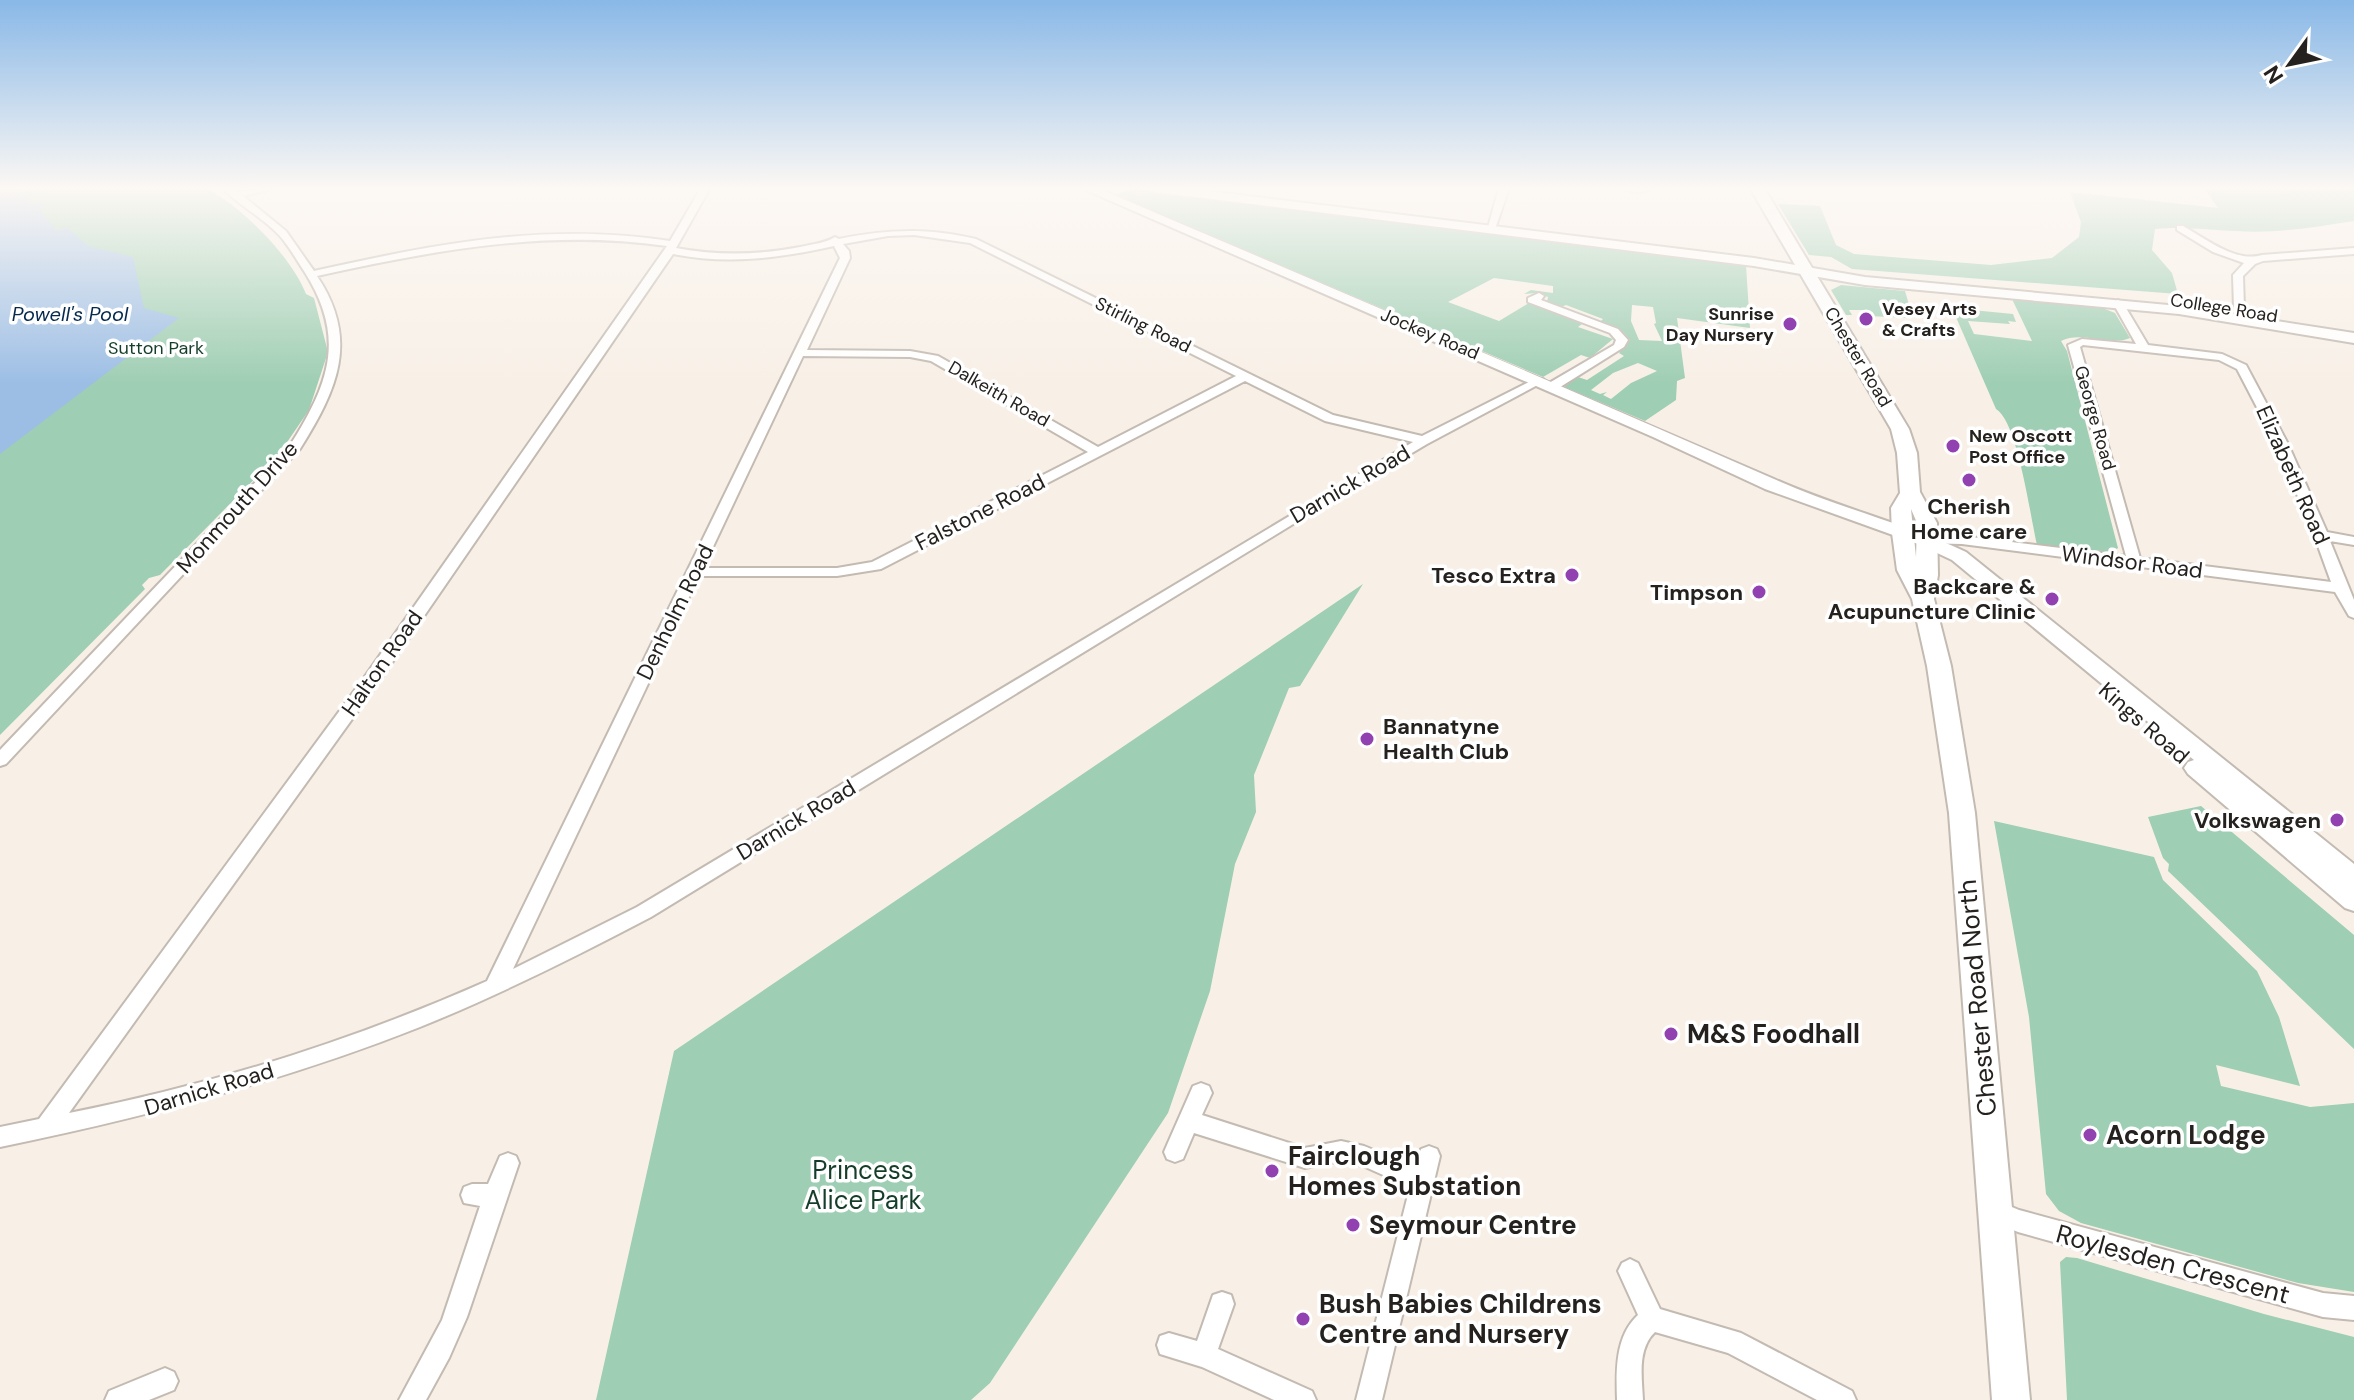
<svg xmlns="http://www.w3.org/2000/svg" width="2354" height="1400" viewBox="0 0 2354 1400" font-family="'DM Sans',sans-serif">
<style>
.green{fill:#9eceb3;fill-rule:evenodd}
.water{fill:#9cbee5}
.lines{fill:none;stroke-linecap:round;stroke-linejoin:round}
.minor-casing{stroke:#c3bbb2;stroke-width:4}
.major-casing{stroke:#c3bbb2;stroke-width:4}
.highway-casing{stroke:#c3bbb2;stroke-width:4}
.minor{fill:#fff;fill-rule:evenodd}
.major{fill:#fff;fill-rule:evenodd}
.highway{fill:#fff;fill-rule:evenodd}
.poi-dot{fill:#9241b0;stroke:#fff;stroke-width:3}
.labels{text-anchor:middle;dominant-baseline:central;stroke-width:7;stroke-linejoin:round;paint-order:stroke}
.far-street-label{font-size:18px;fill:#24211e;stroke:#fff}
.far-poi-label{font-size:18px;font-weight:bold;fill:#24211e;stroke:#fff;text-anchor:start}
.far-park-label{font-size:18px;fill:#143e2a;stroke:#fff}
.far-water-label{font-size:20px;font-style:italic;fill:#052a4e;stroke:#fff}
.street-label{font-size:22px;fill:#24211e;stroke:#fff}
.poi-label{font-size:22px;font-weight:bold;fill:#24211e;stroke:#fff;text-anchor:end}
.near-street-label{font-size:26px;fill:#24211e;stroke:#fff}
.near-poi-label{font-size:26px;font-weight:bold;fill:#24211e;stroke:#fff;text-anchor:start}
.near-park-label{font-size:26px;fill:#143e2a;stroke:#fff}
</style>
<rect width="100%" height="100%" fill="#f8f0e7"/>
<path class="green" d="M0,188H206C242,207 291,256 306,294L314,298L328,352L309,410L279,454L160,575L149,578L142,585L145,589L0,735Z
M1132,188L1746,265L1750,328L1677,318L1685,378L1677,381L1676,400L1645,421L1564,387L1578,377L1587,380L1624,356L1619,353L1630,340L1624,333L1599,323L1603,319L1566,305L1561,307L1547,302L1548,297L1537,293L1524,294L1531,290L1553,293V286L1494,278L1448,302L1499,321L1529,303L1582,324L1578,327L1613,339L1590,358L1581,355L1543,377L1116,195ZM1632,305L1653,307L1656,323L1654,324L1662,341L1639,340L1631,321ZM1638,363L1657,371L1631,383L1611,399L1603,395L1607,392L1600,394L1591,390L1613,373Z
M2204,188H2354V221C2315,227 2275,234 2236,231C2207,230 2185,226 2155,229L2152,250L2172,273L2178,294L1852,269L1831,257L1809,255L1778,204L1820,206L1836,245L1854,254L1991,265L2052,258L2079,237L2081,222L2070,192L2218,208Z
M1841,285L1905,291L1913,318L1867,316L1863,310H1849L1852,315H1846L1831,290Z
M2012,299L2100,307L2115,313L2130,338C2109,347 2082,330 2061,341L2067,351L2118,548L2113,552L2037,545C2030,516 2018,422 1996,409L1952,308L2013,314L2016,322L2008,321L2010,324L1968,321L1974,334L2032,341Z
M1363,584L1300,686L1289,688L1254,775L1256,812L1235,864L1210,991L1168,1113L990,1383L971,1400H596L674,1051Z
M2201,806L2354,935V1049L2168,871L2169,864L2163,858L2148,817Z
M1994,821L2154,857L2163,880L2257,971L2279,1017L2300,1086L2216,1065L2221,1086L2310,1107L2354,1103V1292L2298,1283L2081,1223L2059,1211L2046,1194L2029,1017Z
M2066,1257L2077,1258L2264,1314L2354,1337V1400H2067L2060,1262Z"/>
<path class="water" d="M0,188H20L34,204L44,202L47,205L39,208L56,231L68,228L88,246L133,257L144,308L179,318L0,454Z"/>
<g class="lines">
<defs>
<path id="minor" d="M222,188H232L237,192L276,188L243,196L286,231L314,271C436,244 545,222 670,241L701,188H710L676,248C719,256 758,255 800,247C813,244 826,243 835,237L839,239C887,229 929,228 976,239L1333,415L1422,436L1535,379H1543L1545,381L1427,444L1316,510L651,917C575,957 499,995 420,1027C284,1081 142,1118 0,1147V1127L39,1119L366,675L667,246C548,229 434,250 317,276C360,340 337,390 300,449L6,764L0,766V750L289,447C329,384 347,338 304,271C296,259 289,246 279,235C262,217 240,206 222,188ZM914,235L970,243L1236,376L1098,447L938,356L910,351L807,350L850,258L849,251L843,244L888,236ZM834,246L840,258L487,981C354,1040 212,1085 69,1113L378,683L673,254C729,265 779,258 834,246ZM803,356L910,357L931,361L1088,452L872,562L837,568H703ZM1245,381L1325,421L1413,442L637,907L513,969L699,576H837L881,569Z
M1499,188H1509L1495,229L1487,231Z
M1623,188H1653C1646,193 1630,193 1623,188Z
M2177,226H2183C2206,239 2236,263 2262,255L2354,248V254L2263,261L2255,264L2243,276L2244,309L2239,312L2234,309L2233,275L2244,263L2213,252L2177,230Z
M1539,293L1544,296L1541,300L1618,329L1628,340L1624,347L1557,389H1549V383L1614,345L1616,340L1610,333L1528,302V298Z
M2118,300L2123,303L2148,345L2222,354L2246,365L2288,444L2327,532L2354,537V545L2330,541L2354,600V618L2349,616L2335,592L1962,544L1920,543L1918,540L1920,537L1925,536H1962L2126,556L2068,345L2082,339L2136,344L2113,303ZM2083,345L2219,360L2237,369L2276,444L2314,535L2331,582L2140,558L2080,347Z
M1201,1083L1209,1086L1212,1093L1202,1115L1305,1148L1341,1141L1364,1146L1415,1167L1421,1149L1429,1146L1437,1149L1440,1156L1382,1400H1356L1410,1187L1363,1166L1341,1161L1305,1168L1194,1133L1183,1159L1175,1162L1167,1159L1164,1152L1167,1145L1193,1086Z
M508,1153L516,1156L519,1163L467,1317L449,1358L426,1400H399L442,1320L480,1206L464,1203L461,1195L464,1187L472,1184H488L500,1156Z
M1995,1200L2019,1210L2323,1293L2354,1296V1320L2323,1317L2018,1232L1987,1219L1984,1211L1987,1203Z
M1630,1259L1638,1263L1660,1309L1741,1333L1852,1391L1856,1400H1817L1728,1353L1655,1332C1637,1349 1642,1377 1643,1400H1617C1616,1371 1615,1336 1638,1315L1618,1271L1622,1263Z
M1222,1292L1231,1295L1234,1304L1218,1349L1312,1391L1316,1400H1274L1202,1367L1160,1354L1157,1345L1160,1336L1169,1333L1197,1341L1213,1295Z
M165,1368L174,1372L178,1381L174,1390L149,1400H105L109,1391Z"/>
<path id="major" d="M1081,188H1097C1323,284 1549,380 1774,479C1836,507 1904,523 1966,552L2354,864V911L2345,908L2188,774L2184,768L2188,762L2194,760L1952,560L1918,544L1765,489L1653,437Z
M1149,188H1183L1754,258L1865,277L2179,306L2354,333V343L2179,314L1865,285L1754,266L1155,192Z"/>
<path id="highway" d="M1750,188H1764L1909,429L1917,453L1920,492L1937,523L1938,575L1934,599L1951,666L1975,813L2030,1400H1992L1949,813L1927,666L1912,599L1897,570L1892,533L1891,508L1900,493L1897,453L1891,429ZM1911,509L1917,523L1916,557Z"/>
</defs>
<use href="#minor" class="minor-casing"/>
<use href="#major" class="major-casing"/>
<use href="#highway" class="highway-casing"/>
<use href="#minor" class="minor"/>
<use href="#major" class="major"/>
<use href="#highway" class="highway"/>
</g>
<linearGradient id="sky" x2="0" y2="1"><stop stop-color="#89b8e7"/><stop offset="0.49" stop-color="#fcf8f4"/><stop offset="1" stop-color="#fcf8f4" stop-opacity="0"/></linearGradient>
<rect width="2354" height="384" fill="url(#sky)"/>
<g class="poi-dot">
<circle cx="1866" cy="319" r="8"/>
<circle cx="1790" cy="324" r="8"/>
<circle cx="1953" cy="446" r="8"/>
<circle cx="1969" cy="480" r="8"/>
<circle cx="1572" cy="575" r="8"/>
<circle cx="1759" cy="592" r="8"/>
<circle cx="2052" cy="599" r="8"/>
<circle cx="1367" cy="739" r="8"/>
<circle cx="2337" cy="820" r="8"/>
<circle cx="1671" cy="1034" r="8"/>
<circle cx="2090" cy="1135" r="8"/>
<circle cx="1272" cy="1171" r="8"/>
<circle cx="1353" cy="1225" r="8"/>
<circle cx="1303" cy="1319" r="8"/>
</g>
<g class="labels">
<g class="far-street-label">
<text transform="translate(2224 308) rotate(9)">College Road</text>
<text transform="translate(1143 325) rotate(26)">Stirling Road</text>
<text transform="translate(1430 334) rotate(23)">Jockey Road</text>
<text transform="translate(1858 357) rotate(59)">Chester Road</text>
<text transform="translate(999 394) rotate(30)">Dalkeith Road</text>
<text transform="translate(2095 418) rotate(74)">George Road</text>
</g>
<g class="far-poi-label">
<text x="1882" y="309">Vesey Arts<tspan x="1882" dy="21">&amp; Crafts</tspan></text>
<text x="1774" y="314" text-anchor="end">Sunrise<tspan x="1774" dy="21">Day Nursery</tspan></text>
<text x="1969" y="436">New Oscott<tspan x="1969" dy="21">Post Office</tspan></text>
</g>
<g class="far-park-label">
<text x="156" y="348">Sutton Park</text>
</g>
<g class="far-water-label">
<text x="70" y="314">Powell's Pool</text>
</g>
<g class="street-label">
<text transform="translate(2293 475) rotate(66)">Elizabeth Road</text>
<text transform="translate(1350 484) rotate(-30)">Darnick Road</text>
<text transform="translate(237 507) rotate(-48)">Monmouth Drive</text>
<text transform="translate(980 512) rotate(-27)">Falstone Road</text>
<text transform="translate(2132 562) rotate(7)">Windsor Road</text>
<text transform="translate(675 612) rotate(-64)">Denholm Road</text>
<text transform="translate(382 663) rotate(-55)">Halton Road</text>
<text transform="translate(2144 723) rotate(41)">Kings Road</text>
<text transform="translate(796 820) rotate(-31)">Darnick Road</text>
<text transform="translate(209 1089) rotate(-17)">Darnick Road</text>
</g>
<g class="poi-label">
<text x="1969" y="506" text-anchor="middle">Cherish<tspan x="1969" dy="25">Home care</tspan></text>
<text x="1556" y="575">Tesco Extra</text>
<text x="2036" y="586">Backcare &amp;<tspan x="2036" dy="25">Acupuncture Clinic</tspan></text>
<text x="1743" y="592">Timpson</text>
<text x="1383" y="726" text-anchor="start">Bannatyne<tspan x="1383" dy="25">Health Club</tspan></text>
<text x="2321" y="820">Volkswagen</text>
</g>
<g class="near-street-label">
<text transform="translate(1977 998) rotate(-95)">Chester Road North</text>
<text transform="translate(2173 1264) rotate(15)">Roylesden Crescent</text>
</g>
<g class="near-poi-label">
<text x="1687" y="1034">M&amp;S Foodhall</text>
<text x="2106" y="1135">Acorn Lodge</text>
<text x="1288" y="1156">Fairclough<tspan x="1288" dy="30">Homes Substation</tspan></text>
<text x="1369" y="1225">Seymour Centre</text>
<text x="1319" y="1304">Bush Babies Childrens<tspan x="1319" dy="30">Centre and Nursery</tspan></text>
</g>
<g class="near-park-label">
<text x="863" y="1170">Princess<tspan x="863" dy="30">Alice Park</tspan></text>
</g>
</g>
<g transform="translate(2290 64) rotate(237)" stroke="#ffffff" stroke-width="6" paint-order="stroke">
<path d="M0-6L14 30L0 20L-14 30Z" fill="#24211e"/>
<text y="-12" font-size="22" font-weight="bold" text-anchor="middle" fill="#24211e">N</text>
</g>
</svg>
